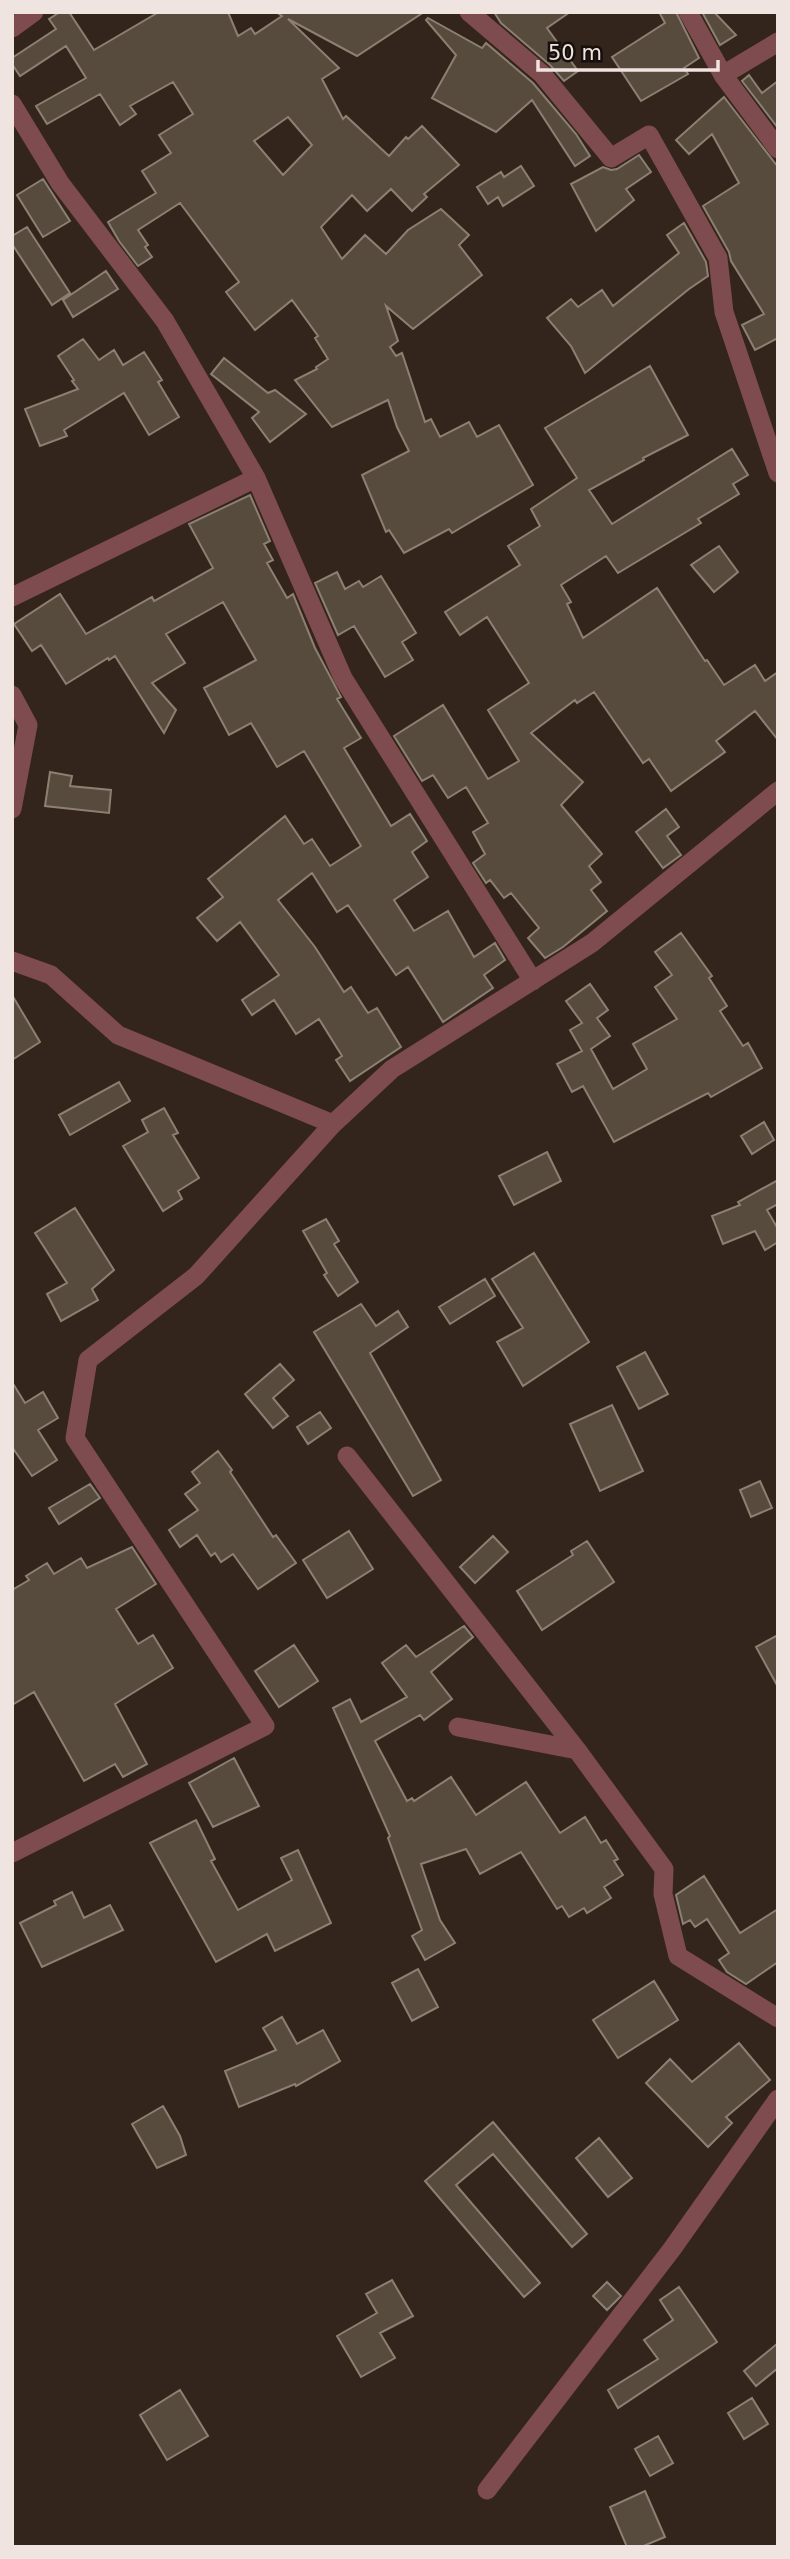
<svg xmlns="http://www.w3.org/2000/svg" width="790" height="2559" viewBox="0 0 790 2559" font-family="'DejaVu Sans',sans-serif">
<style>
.building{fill:#564b3d;stroke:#8d8071;stroke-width:2;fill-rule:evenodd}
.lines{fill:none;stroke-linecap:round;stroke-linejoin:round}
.minor{stroke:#7e4b4f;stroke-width:19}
</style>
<rect width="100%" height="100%" fill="#33241c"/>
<path class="building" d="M60,12H69L94,50L159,12H228L238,36L251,28L255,34L282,16L276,12H424L357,56L288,19L339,68L322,79L343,119L346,116L389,156L406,137L408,139L422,126L459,165L424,194L427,197L412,211L391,189L367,211L352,195L321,227L342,259L365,235L386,254L408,230L441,209L469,235L459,245L482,275L413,329L386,306L398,341L390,347L396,356L402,353L425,422L431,419L440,437L469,422L477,437L499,425L533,485L452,533L449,529L404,553L389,530L386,532L362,475L409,451L397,427L388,400L332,427L295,380L317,369L316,367L328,359L315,338L318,336L292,300L255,330L226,292L239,282L180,203L138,230L148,245L145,247L152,257L138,266L119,241L108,222L156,193L142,171L171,153L159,135L193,114L173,82L130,106L136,114L120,125L100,94L47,124L36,106L86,78L66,46L20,76L12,64V58L56,29L49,19ZM288,117L312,145L283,175L254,141Z
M494,12H570L547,28L578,71L564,81L550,65L501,23Z
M659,12H676L699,58L684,68L688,74L641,101L612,57L665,23Z
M702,12H714L736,35L720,45Z
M428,18L482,48L486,43L533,83L576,134L590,156L575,166L532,100L496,132L432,98L456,55L426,20Z
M749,75L762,93L778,81V128L742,81Z
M724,97L778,167V338L755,350L742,325L764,314L731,261L729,252L703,206L739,183L712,134L689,154L676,140Z
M639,155L651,172L626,189L634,200L596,231L571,184L603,167L611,170L617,169Z
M521,166L534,186L503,206L498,197L488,204L477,187L501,172L504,177Z
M43,179L70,221L43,237L17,195Z
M684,223L706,262L708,276L689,289L585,373L571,346L547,318L571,299L578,307L602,290L613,306L679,253L667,235Z
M27,227L70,293L52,305L12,244V236Z
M106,271L118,289L73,317L63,300Z
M83,339L99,360L114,350L123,365L144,352L162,380L158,382L179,417L149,435L124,393L64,430L67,436L40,446L25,409L78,389L72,381L74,380L58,356Z
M224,358L268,393L275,390L306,414L270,442L252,418L259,412L211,374Z
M650,366L688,435L643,458L644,460L589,490L612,524L732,449L748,475L733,484L739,494L698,519L701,523L618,573L606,556L561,585L571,602L567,604L583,638L657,588L705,661L707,660L724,685L755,665L765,681L778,672V740L755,711L716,741L725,752L671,791L649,759L643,763L594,692L577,703L575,700L531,733L583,782L561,805L602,854L589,866L601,882L591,890L607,911L563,947L545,958L528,938L539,928L511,893L504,898L490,880L486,883L473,863L485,854L473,832L488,823L466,787L448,798L433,775L422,781L394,736L443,705L488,779L519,761L488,710L529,683L487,617L460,635L445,612L520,565L508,546L540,526L531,509L577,478L545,428Z
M250,495L270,541L264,544L273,560L267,563L287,598L293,594L315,648L341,697L337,699L361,738L344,748L391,826L410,814L427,841L412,852L428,877L394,900L414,931L448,911L474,957L495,943L505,960L484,975L493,988L443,1022L408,967L396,975L348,905L337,912L312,873L278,900L315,947L344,992L351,987L368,1013L377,1008L401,1047L350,1081L336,1060L342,1056L319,1019L296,1034L274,1000L252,1015L242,1000L279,975L240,922L217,941L197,918L223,897L208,879L285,816L304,844L312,839L330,866L361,846L304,751L277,767L251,723L229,735L204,688L256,660L223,602L166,634L185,663L152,683L176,710L164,733L115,656L109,660L108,658L66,684L41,645L32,651L14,624L60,594L86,634L152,597L154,601L213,568L189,524Z
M719,546L738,572L714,592L691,565Z
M337,572L345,589L359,581L363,587L381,576L416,633L402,642L413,660L385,677L354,626L338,635L315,583Z
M50,772L72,776L70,786L111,790L109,813L45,806Z
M666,809L679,827L667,836L681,855L663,868L636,832Z
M681,933L712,976L709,978L727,1006L720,1011L743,1046L748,1043L762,1068L711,1097L708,1093L614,1142L583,1086L572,1092L557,1064L582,1051L570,1030L582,1023L566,1001L590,984L608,1010L597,1018L610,1036L591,1049L613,1089L647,1069L633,1044L677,1019L655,987L672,975L655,952Z
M12,995L40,1042L12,1060Z
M119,1082L130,1101L70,1135L59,1115Z
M164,1108L178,1133L173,1135L199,1178L178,1191L182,1199L163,1211L123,1146L148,1132L142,1120Z
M764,1122L774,1140L752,1154L741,1136Z
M547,1152L561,1181L514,1205L499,1176Z
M778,1180V1204L767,1210L778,1229V1242L765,1250L755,1231L723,1244L712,1216L740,1205L738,1202Z
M75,1208L114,1270L92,1289L98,1300L61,1321L47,1294L67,1283L35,1233Z
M326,1219L339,1241L334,1244L358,1282L338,1296L324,1275L327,1273L303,1231Z
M534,1253L589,1342L523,1386L497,1342L523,1328L492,1279Z
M485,1279L495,1296L450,1324L439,1307Z
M361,1304L376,1326L398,1311L408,1327L370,1353L441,1480L413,1496L314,1332Z
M645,1352L668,1394L639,1409L617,1367Z
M280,1364L294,1380L273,1398L288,1416L273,1428L245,1394Z
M12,1382L25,1403L43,1392L58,1418L38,1430L57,1460L32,1476L12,1447Z
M612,1405L643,1471L600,1491L570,1424Z
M320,1412L331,1428L308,1444L297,1427Z
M218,1451L232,1470L230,1472L273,1537L276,1535L296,1563L258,1589L233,1554L221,1562L215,1553L211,1556L197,1535L180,1547L169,1530L198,1510L185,1494L200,1483L192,1472Z
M760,1481L772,1508L751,1517L740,1490Z
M90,1484L100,1498L59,1524L49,1508Z
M349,1531L373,1569L327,1598L303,1560Z
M493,1536L508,1552L475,1583L460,1567Z
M587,1541L614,1582L542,1630L517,1591L573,1555L571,1551Z
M132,1547L156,1584L116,1609L138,1644L153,1635L173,1668L115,1704L147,1764L123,1777L115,1764L84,1781L34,1692L12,1705V1590L29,1580L26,1576L47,1563L54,1574L81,1558L87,1568Z
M464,1626L473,1637L431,1672L452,1699L424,1720L420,1715L375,1741L407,1801L412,1798L414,1801L451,1777L476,1815L526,1782L560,1833L585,1817L601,1843L606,1840L618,1859L614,1861L623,1875L604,1887L611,1898L587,1913L584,1908L569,1917L562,1906L557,1909L521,1852L480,1874L466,1849L421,1864L440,1920L455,1943L425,1960L412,1936L422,1930L388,1838L390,1836L333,1708L350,1699L361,1722L407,1697L382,1663L406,1645L416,1657Z
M778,1635V1687L756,1647Z
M294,1645L318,1681L279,1707L255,1671Z
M234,1758L259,1806L213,1827L189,1783Z
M196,1820L215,1859L211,1861L238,1910L292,1880L281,1858L298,1850L331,1923L275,1951L267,1934L216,1962L150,1843Z
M704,1876L740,1933L778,1909V1962L746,1984L727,1972L719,1960L729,1953L707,1919L695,1927L690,1920L683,1924L676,1895Z
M72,1892L84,1918L110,1905L123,1930L42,1967L20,1923L56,1905L54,1901Z
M418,1969L438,2007L412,2021L392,1983Z
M654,1981L678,2020L618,2058L593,2020Z
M282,2017L297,2044L323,2030L340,2061L296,2086L295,2084L239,2107L225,2071L276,2050L263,2028Z
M739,2043L770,2080L726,2117L732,2123L708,2147L646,2083L670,2059L692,2082Z
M163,2106L180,2136L186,2155L157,2168L132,2124Z
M493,2122L587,2234L572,2247L493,2154L456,2185L540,2283L524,2297L425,2181Z
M599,2138L632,2178L608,2197L576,2158Z
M392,2280L413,2316L380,2333L395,2358L361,2377L337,2336L377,2313L366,2294Z
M607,2282L621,2296L607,2310L593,2296Z
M679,2287L717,2342L618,2408L608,2390L658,2359L644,2340L673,2320L660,2300Z
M778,2343V2368L756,2386L744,2371Z
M180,2390L208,2436L167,2460L140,2415Z
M752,2398L768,2424L744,2439L728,2413Z
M658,2436L673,2463L650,2476L635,2449Z
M645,2491L665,2537L641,2547H627L610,2507Z"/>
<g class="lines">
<path class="minor" d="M469,12L542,74L611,158L649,135L718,258L724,312L778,473
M688,12L723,75L778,149
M12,28L34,12
M723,75L778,42
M12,104L60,183L165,321L256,478L343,678L533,981
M12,597L256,478
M12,695L28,725L12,809
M12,961L51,975L118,1035L333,1124L392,1069L592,943L778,791
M347,1456L577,1750
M458,1727L577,1750L664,1869L663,1894L678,1956L778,2018
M12,1853L265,1726L75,1438L88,1360L196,1276L333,1124
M487,2490L672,2249L778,2099"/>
</g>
<rect width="790" height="2559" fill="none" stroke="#efe4df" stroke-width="28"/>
<path d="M538 60v10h180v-10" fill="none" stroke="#efe4df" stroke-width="3.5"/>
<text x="548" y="60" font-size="21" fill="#efe4df" stroke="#160f0c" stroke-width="5" paint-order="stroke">50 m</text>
</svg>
